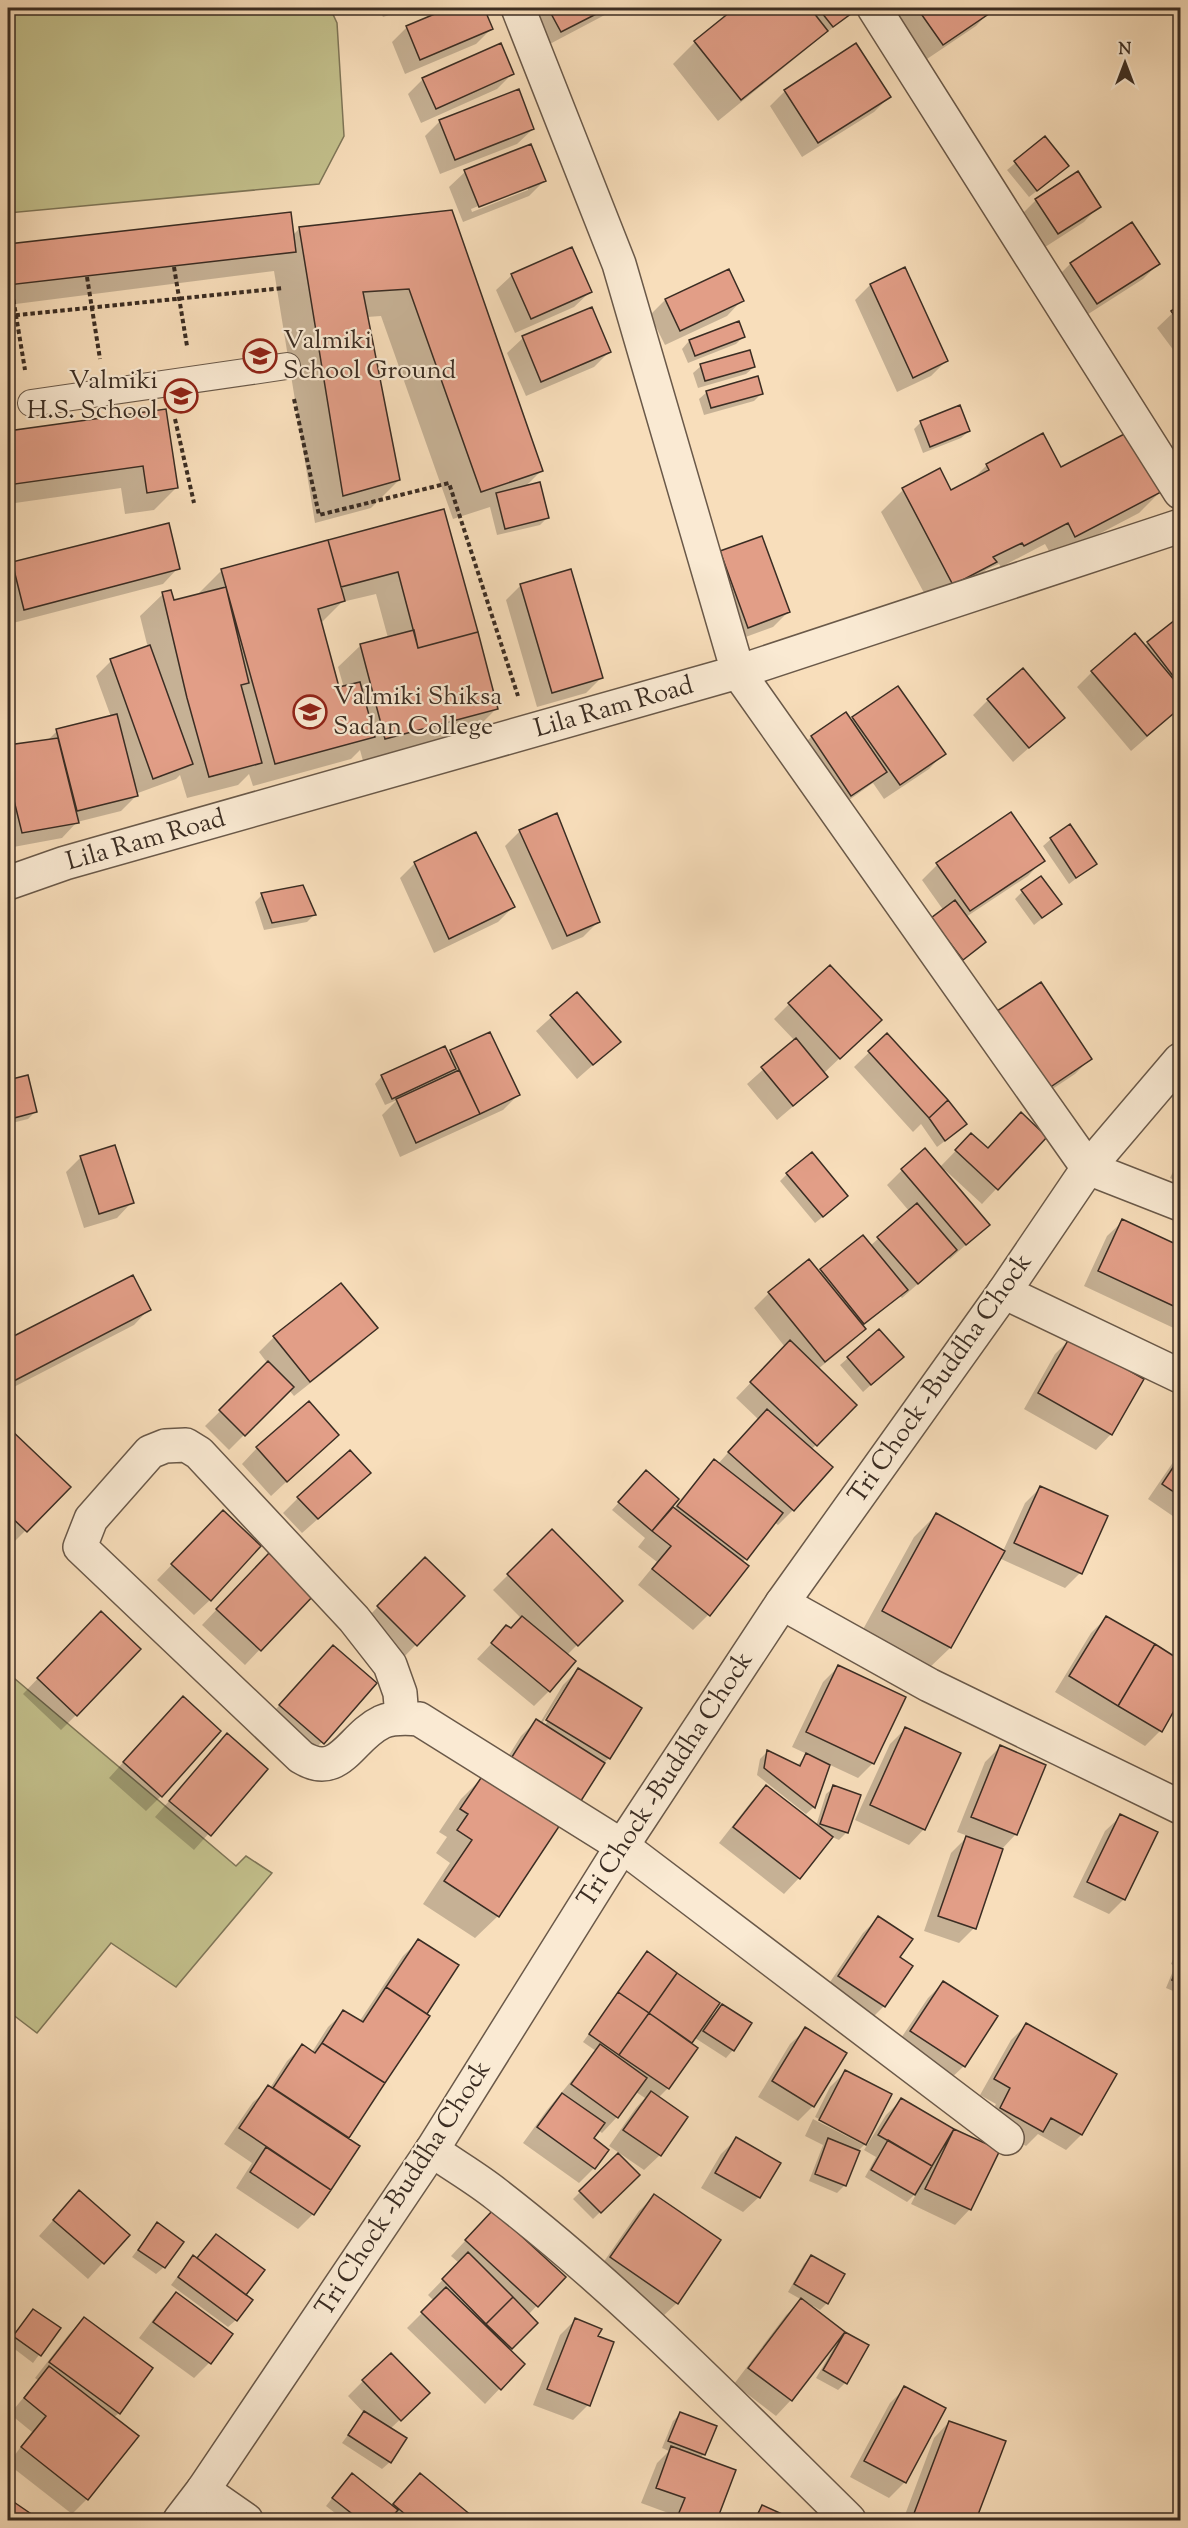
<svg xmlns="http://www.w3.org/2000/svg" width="1188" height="2528" viewBox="0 0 1188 2528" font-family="'Sorts Mill Goudy',serif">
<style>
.green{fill:#c3c08c;stroke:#7f7658;stroke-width:1.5}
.shadow{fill:#0003;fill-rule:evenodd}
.building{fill:#e29e87;stroke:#3b2d23;stroke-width:1.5}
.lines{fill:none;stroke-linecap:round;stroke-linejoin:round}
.service-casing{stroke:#6a5949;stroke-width:28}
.minor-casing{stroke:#6a5949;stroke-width:36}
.tertiary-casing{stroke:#6a5949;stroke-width:36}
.path{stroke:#3b2d23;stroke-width:4;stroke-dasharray:4.5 3;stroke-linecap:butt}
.service{stroke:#faead3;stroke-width:26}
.minor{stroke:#faead3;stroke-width:33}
.tertiary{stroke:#faead3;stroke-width:33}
.labels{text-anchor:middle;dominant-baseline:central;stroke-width:4.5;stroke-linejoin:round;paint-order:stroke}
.poi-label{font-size:26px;fill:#3b2d23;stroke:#faead3;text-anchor:start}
.street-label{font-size:26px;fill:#3b2d23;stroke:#faead3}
</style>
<rect width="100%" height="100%" fill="#f8debb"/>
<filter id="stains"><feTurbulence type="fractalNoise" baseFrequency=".00333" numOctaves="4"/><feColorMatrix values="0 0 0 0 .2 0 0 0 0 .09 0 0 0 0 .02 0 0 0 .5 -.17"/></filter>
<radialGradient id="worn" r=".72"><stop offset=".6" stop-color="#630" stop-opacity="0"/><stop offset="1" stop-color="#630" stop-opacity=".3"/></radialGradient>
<path class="green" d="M8,8H330L337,23L344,136L319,184L8,213Z
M8,1673L236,1866L246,1856L272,1873L176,1987L111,1943L37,2033L8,2011Z"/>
<path class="shadow" d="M379,8H410L383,17Z
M453,8H482L491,29L476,44L405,74L392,42L407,27Z
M525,8H618L546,46Z
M738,8H857L718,121L673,64L695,42Z
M891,8H989L991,10L976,26L927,59Z
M512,74L497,89L421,123L408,94L423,79Z
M785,91L889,97L874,112L802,157L770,106Z
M440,121L533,129L517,144L440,174L425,136Z
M1045,138L1060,173L1029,197L1007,170Z
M465,172L544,181L529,196L463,222L449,187ZM528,186V190L472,212L471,209Z
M1036,200L1099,206L1084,222L1042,249L1021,215Z
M451,212L541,471L525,487L547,518L540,525L497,535L490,507L453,519L381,316L367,317L399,480L371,508L315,523L274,271L8,305V246L289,214L292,236L300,228Z
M1131,224L1158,264L1143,279L1082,318L1055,279L1070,264Z
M904,269L946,361L931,376L897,392L855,300L870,285Z
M728,271L742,300L727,316L665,345L650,315L665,300Z
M512,275L590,292L574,307L515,333L496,290Z
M1180,306V359L1157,328Z
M591,308L609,352L594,367L526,396L507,353L523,338Z
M738,323L743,337L736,344L688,363L682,349L689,341Z
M701,366L754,367L746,374L698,388L693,373Z
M707,392L761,394L754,401L704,415L699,399Z
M165,411L176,488L154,510L125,514L121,488L8,504V433Z
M921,422L969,431L961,438L923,453L914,429Z
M1043,435L1061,469L1161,491L1139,513L1053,558L1045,544L1001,567L999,564L986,570L972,584L931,606L881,512L903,490L951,492L970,482L987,465Z
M443,511L496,709L474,731L363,761L360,750L351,759L253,786L249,774L238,785L187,798L180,775L176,779L138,793L136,786L134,787L136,796L121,811L77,822L62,838L8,848V746L47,741L57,731L111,717L96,676L111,661L148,648L140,616L163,594L173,601L200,595L199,593L222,570ZM376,594L388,638L361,645L338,667L344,688L338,689L320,624L342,602Z
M721,552L788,612L773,627L732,642L706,568Z
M13,564L178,568L163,584L9,624L8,569Z
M521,585L601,678L586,693L537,707L506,600Z
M1180,618V720L1175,713L1131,751L1077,687L1092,672L1144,646Z
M988,700L1063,718L1013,762L973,715Z
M846,714L850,721L853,718L944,753L929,769L884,799L873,783L835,810L796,752L811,737Z
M520,831L599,921L583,937L552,950L505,846Z
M1051,839L1095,864L1069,884L1043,846Z
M1043,860L1028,876L966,917L984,942L955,966L925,927L944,911L922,880L937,865Z
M415,863L513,907L498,922L434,953L400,878Z
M1022,892L1060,904L1034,925L1015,899Z
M262,895L314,915L307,922L264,930L255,902Z
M1041,985L1090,1059L1075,1074L1033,1102Z
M577,994L619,1042L577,1079L536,1031Z
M789,1004L864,1035L823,1074L826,1076L810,1092L777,1120L747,1084L795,1041L774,1019Z
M887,1035L958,1131L937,1147L921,1124L913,1132L854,1067Z
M451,1051L518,1095L503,1110L400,1157L382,1115L397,1100L385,1105L375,1084L382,1076L447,1055Z
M27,1077L35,1112L28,1119L8,1124V1082Z
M971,1135L987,1149L1045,1137L982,1204L945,1170L943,1171L988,1225L950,1259L948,1257L902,1298L900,1296L862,1327L864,1329L849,1344L818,1369L855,1405L811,1450L793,1510L778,1525L774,1522L742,1563L747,1566L708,1615L693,1630L638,1585L657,1562L638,1547L645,1538L612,1510L639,1480L673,1509L699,1477L714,1461L718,1464L758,1419L736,1398L785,1347L754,1308L769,1293L818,1273L870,1246L909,1211L887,1185L902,1170L940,1167Z
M81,1157L132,1202L117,1218L84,1228L66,1172Z
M1180,1157V1183L1170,1178Z
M787,1174L839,1204L815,1223L780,1181Z
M1123,1221L1180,1248V1331L1084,1286L1107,1236Z
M133,1277L149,1309L134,1325L8,1390V1341Z
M341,1285L376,1328L361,1343L294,1396L289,1390L229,1450L205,1426L268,1364L259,1352L274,1337Z
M879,1331L894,1364L863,1392L840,1365Z
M1070,1339L1111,1434L1096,1450L1024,1409L1055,1354Z
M9,1430L69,1487L10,1546L8,1544V1432Z
M337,1435L271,1496L242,1464L257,1448Z
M1180,1452V1521L1148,1499Z
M353,1488L302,1533L283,1513L298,1498Z
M1040,1488L1080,1573L1065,1588L999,1558L950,1648L927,1670L861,1633L914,1537L936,1515L1003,1551L1025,1503Z
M208,1527L210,1600L194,1615L157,1580Z
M552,1531L621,1601L567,1655L549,1691L534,1706L477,1659L507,1627L510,1630L521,1618L493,1590Z
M425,1559L463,1596L401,1660L363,1622Z
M254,1570L312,1595L245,1665L202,1625Z
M1107,1617L1180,1662V1697L1160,1731L1145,1746L1055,1692L1091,1633Z
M86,1628L76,1715L61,1730L23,1694Z
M333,1647L375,1684L307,1758L265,1721Z
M838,1667L873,1763L858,1778L828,1764L814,1807L806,1814L757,1775L760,1759L767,1752L797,1766L807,1754L792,1747L823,1682Z
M578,1670L609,1758L604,1763L496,1776L521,1736L536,1721L540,1723L563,1685ZM566,1686H569L544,1727L541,1725Z
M168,1713L161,1796L146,1811L109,1778Z
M905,1729L924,1829L909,1845L855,1820L890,1744Z
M227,1735L266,1769L194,1850L155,1817Z
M1000,1747L1016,1834L1001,1850L974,1928L959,1943L924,1931L951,1853L968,1836L957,1832L985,1762Z
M1180,1748V1759L1175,1755Z
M483,1777L498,1916L475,1938L423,1904L450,1863L436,1853L447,1837L439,1832L461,1799Z
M766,1787L816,1826L826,1794L834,1787L847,1832L839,1840L832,1837L799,1878L784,1894L719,1843L751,1802Z
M1121,1816L1124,1899L1109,1914L1073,1897L1105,1831Z
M878,1918L898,1958L884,2006L869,2021L824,1991L863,1933Z
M418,1941L457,1965L425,2015L427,2016L347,2138L358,2146L313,2214L298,2229L236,2188L252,2163L224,2144L253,2102L270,2088L287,2061L302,2046L312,2052L328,2027L344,2012L359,2022L403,1956Z
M1180,1942V1994L1166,1988L1175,1966L1171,1964Z
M647,1953L712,2016L722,2005L733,2050L726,2058L695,2038L668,2088L658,2098L686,2117L660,2155L644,2170L609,2146L636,2108L645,2098L636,2092L617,2117L602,2133L598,2130L592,2139L594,2168L579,2183L523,2143L547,2110L596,2051L583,2042Z
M943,1983L964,2066L948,2081L895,2047L928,1998Z
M1026,2025L1115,2075L1081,2135L1066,2150L1038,2134L1026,2146L986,2123L996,2104L980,2095L1011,2040Z
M806,2029L813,2106L798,2121L758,2097L790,2044Z
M845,2072L865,2144L857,2152L845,2185L837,2193L809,2181L823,2145L805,2136L813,2119L862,2144V2141L815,2117L830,2087Z
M901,2100L953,2130L998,2151L970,2209L955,2225L911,2204L917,2192L907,2202L865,2177L876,2157L864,2150L886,2115Z
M736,2139L779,2163L759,2197L743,2212L701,2188L721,2154Z
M618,2155L638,2175L593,2219L573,2199Z
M654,2196L677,2303L661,2318L596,2273L639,2211Z
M64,2208L128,2235L88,2279L39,2236Z
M157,2224L164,2267L156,2274L132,2257Z
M478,2227L564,2277L528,2315L536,2323L509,2350L523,2364L485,2404L407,2328L434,2301L428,2295L459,2263L451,2256Z
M216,2236L236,2320L228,2327L171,2285L186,2265L194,2257L196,2259Z
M811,2256L827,2303L820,2310L813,2306L812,2308L845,2333V2383L838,2390L816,2378L835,2346L833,2345L791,2400L776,2416L734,2384L786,2315L802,2300L788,2292L804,2264Z
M176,2294L209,2363L194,2378L139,2338L161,2309Z
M33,2311L59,2328L33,2363L8,2344Z
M84,2319L119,2413L113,2418L87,2499L72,2514L8,2464L32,2432L10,2414L38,2380L35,2378L69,2334Z
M575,2320L597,2337L588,2405L573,2420L533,2405L560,2335Z
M363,2381L428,2393L390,2429V2462L382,2469L342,2443L364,2413L348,2396Z
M905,2388L944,2408L905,2482L889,2498L850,2477L890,2403Z
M680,2414L704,2454L700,2458L734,2471L715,2520H668L671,2514L641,2503L657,2463L669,2451L662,2448L673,2421Z
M949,2422L1004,2442L974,2520H903L934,2438Z
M420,2475L470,2516L467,2520H344L326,2506L344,2483L391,2506Z
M8,2500L37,2520H8Z
M763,2507L791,2520H749Z"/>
<path class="building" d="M449,8H484L493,29L420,60L406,26Z
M548,8H608L561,32Z
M735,8H810L828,31L741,100L694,41Z
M818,8H859L833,27Z
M917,8H991L993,11L943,45Z
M501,43L514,74L436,109L422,78Z
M856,43L891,97L818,143L784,90Z
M519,89L534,129L455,160L439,120Z
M1045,136L1069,166L1037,191L1014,161Z
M531,144L546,181L479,207L464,170Z
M1078,171L1101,207L1058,234L1035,199Z
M452,210L543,471L481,492L409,289L363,292L400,480L343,496L299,227Z
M291,212L296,252L8,285V244Z
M1132,222L1160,264L1097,304L1070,263Z
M572,247L592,292L531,319L511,274Z
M905,267L948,361L913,378L870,284Z
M729,269L744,301L680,331L665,299Z
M1180,305V324L1171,311Z
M592,307L611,352L541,382L522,336Z
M739,321L745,337L695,356L689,340Z
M750,350L755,367L705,381L700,364Z
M758,376L763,394L711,408L706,391Z
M960,405L970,431L930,447L920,421Z
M166,409L178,488L147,493L143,466L8,485V431Z
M1130,431L1163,491L1075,537L1068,523L1024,546L1022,543L993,557L997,562L953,585L902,488L940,468L951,490L989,470L986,464L1043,433L1061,467Z
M540,482L549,518L505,529L496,493Z
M444,509L478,632L418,648L398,572L341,587L328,540Z
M169,523L180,569L24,610L12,562Z
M762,536L790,612L748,628L720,551Z
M328,540L345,601L318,609L339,687L360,682L375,737L275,764L221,569Z
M571,569L603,678L552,693L520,584Z
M226,587L249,683L241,685L262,763L209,777L187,698L162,592L171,590L174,600Z
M1180,616V685L1147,642Z
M414,630L418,648L478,632L498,709L385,739L360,644Z
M1135,633L1180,687V708L1147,736L1091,671Z
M150,645L193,764L153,779L110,659Z
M1023,668L1065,718L1029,748L987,699Z
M898,686L946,754L900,785L852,717Z
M846,712L887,772L851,796L811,736Z
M117,714L138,796L77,811L56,729Z
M58,738L79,823L22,833L8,776V745Z
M1011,812L1045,861L970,911L936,863Z
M557,813L600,922L567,936L519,830Z
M1070,824L1097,864L1076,878L1050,838Z
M476,832L515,907L449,939L414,862Z
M1041,876L1062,904L1042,918L1021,890Z
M303,885L316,915L272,923L261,893Z
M955,900L986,942L963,960L931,918Z
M830,965L882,1020L840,1059L788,1003Z
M1041,982L1092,1059L1049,1088L997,1011Z
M577,992L621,1042L593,1065L550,1015Z
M490,1032L520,1095L480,1114L450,1050Z
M887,1033L948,1100L929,1118L868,1051Z
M796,1038L828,1077L793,1106L761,1067Z
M445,1046L456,1069L392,1099L381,1075Z
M459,1070L480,1114L416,1143L396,1099Z
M28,1075L37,1112L14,1118L8,1080Z
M948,1100L967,1124L945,1141L929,1118Z
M1021,1112L1047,1137L998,1190L955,1150L971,1133L988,1148Z
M115,1145L134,1203L99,1214L80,1156Z
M925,1148L990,1225L966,1245L901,1169Z
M812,1152L848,1196L823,1217L786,1173Z
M917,1203L957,1250L918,1284L877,1237Z
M1122,1219L1180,1246V1309L1098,1271Z
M863,1235L908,1290L864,1324L820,1269Z
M809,1259L866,1329L825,1362L768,1292Z
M133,1275L151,1310L8,1384V1339Z
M341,1283L378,1328L310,1382L273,1336Z
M879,1329L904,1357L871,1385L847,1357Z
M1070,1337L1144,1379L1112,1435L1038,1393Z
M790,1340L857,1405L817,1446L750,1382Z
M268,1361L294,1387L245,1436L219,1410Z
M309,1401L339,1435L287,1482L256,1447Z
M767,1409L833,1467L794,1511L728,1452Z
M9,1428L71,1487L27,1532L8,1514V1430Z
M350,1450L371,1473L318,1519L297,1497Z
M1180,1457V1496L1162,1484Z
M714,1459L783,1513L747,1560L677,1506Z
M646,1470L679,1499L652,1531L618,1502Z
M1040,1486L1108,1516L1082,1574L1014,1543Z
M673,1507L749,1566L710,1616L652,1569L671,1546L652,1531Z
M223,1510L261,1546L211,1601L171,1564Z
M936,1513L1005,1551L951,1648L882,1611Z
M552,1529L623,1601L578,1646L507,1574Z
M269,1553L314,1595L261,1651L216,1609Z
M425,1557L465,1596L417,1646L377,1606Z
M101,1611L141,1649L77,1716L37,1678Z
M522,1616L576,1661L550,1692L491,1643L506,1625L511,1628Z
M1106,1616L1155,1644L1118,1706L1069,1676Z
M1155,1644L1180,1660V1700L1162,1732L1118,1706Z
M333,1645L377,1683L324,1744L279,1705Z
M838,1665L906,1697L874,1764L806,1732Z
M578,1668L642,1708L610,1759L546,1720Z
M183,1696L221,1731L162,1797L123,1762Z
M536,1719L605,1763L579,1804L510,1760Z
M905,1727L961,1753L925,1830L870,1805Z
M227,1733L268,1769L211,1836L169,1801Z
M1000,1745L1046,1765L1017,1835L971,1817Z
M767,1750L800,1766L806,1753L830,1765L815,1808L764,1768Z
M483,1775L560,1825L499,1917L444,1881L472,1840L457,1830L468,1814L460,1809Z
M766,1785L833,1837L800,1879L733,1827Z
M833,1785L861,1795L848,1833L820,1824Z
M1120,1814L1158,1832L1125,1900L1087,1882Z
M966,1836L1003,1849L976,1929L938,1916Z
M878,1916L913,1939L900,1957L913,1966L885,2007L838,1976Z
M418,1939L459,1965L427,2014L386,1987Z
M647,1951L677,1973L649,2013L618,1992Z
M1180,1960V1983L1172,1980Z
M677,1973L720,2003L692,2043L649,2013Z
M943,1981L998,2016L965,2067L910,2031Z
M386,1987L430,2016L385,2083L322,2043L343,2010L363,2022Z
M618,1992L649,2013L619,2055L589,2034Z
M722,2004L752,2023L734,2051L703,2031Z
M649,2013L698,2048L669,2089L619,2055Z
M1026,2023L1117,2074L1082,2135L1051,2118L1043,2132L1000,2108L1010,2088L994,2079Z
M805,2027L847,2053L814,2107L772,2081Z
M322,2043L385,2083L349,2138L273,2088L302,2044L315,2053Z
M600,2044L647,2078L618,2118L571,2084Z
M845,2070L892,2094L866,2145L819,2120Z
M268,2085L360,2146L331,2190L239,2128Z
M651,2091L688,2117L661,2156L623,2130Z
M562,2093L605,2123L594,2138L609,2150L595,2169L537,2127Z
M901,2098L954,2129L932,2166L878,2135Z
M954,2129L1000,2150L971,2210L925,2189Z
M736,2137L781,2163L760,2198L715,2173Z
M828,2138L860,2151L846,2186L815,2174Z
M888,2140L932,2166L915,2195L871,2170Z
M266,2147L331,2190L314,2215L250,2172Z
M618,2153L640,2175L601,2213L579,2191Z
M79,2190L130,2235L104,2264L53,2220Z
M654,2194L721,2240L678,2304L610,2257Z
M493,2210L566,2277L538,2307L465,2240Z
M157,2222L184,2242L165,2268L138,2250Z
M216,2234L265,2270L246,2295L197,2258Z
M468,2252L513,2297L486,2324L442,2279Z
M193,2255L253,2300L237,2321L178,2277Z
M811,2255L845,2274L828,2304L794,2284Z
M446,2287L525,2364L501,2390L421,2312Z
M176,2292L233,2334L211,2364L153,2322Z
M513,2297L538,2323L512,2349L486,2324Z
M801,2298L845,2332L792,2401L748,2368Z
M33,2309L61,2328L41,2356L13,2336Z
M84,2317L153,2368L120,2414L49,2362Z
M575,2318L602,2329L598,2336L614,2342L590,2406L547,2389Z
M845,2332L869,2345L847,2384L823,2370Z
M391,2353L430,2393L401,2421L362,2380Z
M49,2366L139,2436L88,2500L21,2447L46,2416L24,2398Z
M904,2386L946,2408L906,2483L864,2461Z
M364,2411L407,2438L391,2463L348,2435Z
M680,2412L717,2426L705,2455L668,2441Z
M949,2421L1006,2441L976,2520H924L913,2516Z
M671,2446L736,2470L717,2520H676L685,2498L656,2488Z
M352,2473L398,2510L389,2520H360L332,2498Z
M420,2473L472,2516L469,2520H412L393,2504Z
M8,2498L40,2520H8Z
M762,2505L793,2519V2520H755Z"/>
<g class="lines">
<defs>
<path id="service" d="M31,403L287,366"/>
<path id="minor" d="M518,8L619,264L738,672L1088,1168L1180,1204
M874,8L1180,492
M8,883L65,863L738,672L1180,526
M1004,1292L1180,1376
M782,1603L929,1685L1180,1807
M402,1718L400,1693L390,1665L354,1619L199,1453L186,1445L165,1446L150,1452L91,1519L80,1547L301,1757C340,1781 350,1737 382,1722C394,1717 407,1718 419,1719L622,1846L1007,2138
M432,2150C453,2165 476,2178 496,2194C623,2292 735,2408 849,2520
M203,2490L246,2520"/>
<path id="tertiary" d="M180,2520L203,2490L432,2150L622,1846L782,1603L1004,1292L1088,1168L1180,1060"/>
</defs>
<use href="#service" class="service-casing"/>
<use href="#minor" class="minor-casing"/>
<use href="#tertiary" class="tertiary-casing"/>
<path class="path" d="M174,267L187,346
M87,277L100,359
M11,285L25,370
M8,316L284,288
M294,399L319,515L449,483L518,696
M175,419L194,503"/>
<use href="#service" class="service"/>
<use href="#minor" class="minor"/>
<use href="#tertiary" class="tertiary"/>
</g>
<defs>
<symbol id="school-ring" viewBox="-11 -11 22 22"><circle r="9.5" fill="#faead3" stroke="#8f2418" stroke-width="1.5"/><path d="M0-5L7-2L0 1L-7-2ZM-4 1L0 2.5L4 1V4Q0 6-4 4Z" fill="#8f2418"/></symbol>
<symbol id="university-ring" viewBox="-11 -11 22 22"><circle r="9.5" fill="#faead3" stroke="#8f2418" stroke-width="1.5"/><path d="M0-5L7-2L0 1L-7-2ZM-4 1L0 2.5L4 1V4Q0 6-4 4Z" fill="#8f2418"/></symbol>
</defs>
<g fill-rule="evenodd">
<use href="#school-ring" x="241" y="337" width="38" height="38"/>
<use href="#school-ring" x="162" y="377" width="38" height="38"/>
<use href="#university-ring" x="291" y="693" width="38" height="38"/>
</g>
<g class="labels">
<g class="poi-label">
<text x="283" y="341">Valmiki<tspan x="283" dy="30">School Ground</tspan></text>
<text x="158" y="381" text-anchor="end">Valmiki<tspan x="158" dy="30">H.S. School</tspan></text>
<text x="333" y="697">Valmiki Shiksa<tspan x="333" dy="30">Sadan College</tspan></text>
</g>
<g class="street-label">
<text transform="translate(614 708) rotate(-16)">Lila Ram Road</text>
<text transform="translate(146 841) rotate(-16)">Lila Ram Road</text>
<text transform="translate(941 1379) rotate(-55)">Tri Chock -Buddha Chock</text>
<text transform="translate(666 1780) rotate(-57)">Tri Chock -Buddha Chock</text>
<text transform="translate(404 2189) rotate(-57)">Tri Chock -Buddha Chock</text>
</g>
</g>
<rect width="1188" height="2528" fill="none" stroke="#f8debb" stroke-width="30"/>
<rect x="9" y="9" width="1170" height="2510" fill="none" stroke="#3b2d23" stroke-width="3"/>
<rect x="15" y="15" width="1158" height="2498" fill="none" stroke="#3b2d23" stroke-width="1.5"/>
<g transform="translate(1125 63)" stroke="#faead3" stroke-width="4.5" paint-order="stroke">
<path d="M0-4.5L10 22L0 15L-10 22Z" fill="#3b2d23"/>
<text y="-9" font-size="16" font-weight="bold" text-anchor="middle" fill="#3b2d23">N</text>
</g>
<rect width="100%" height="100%" filter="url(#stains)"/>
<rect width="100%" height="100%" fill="url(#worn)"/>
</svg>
